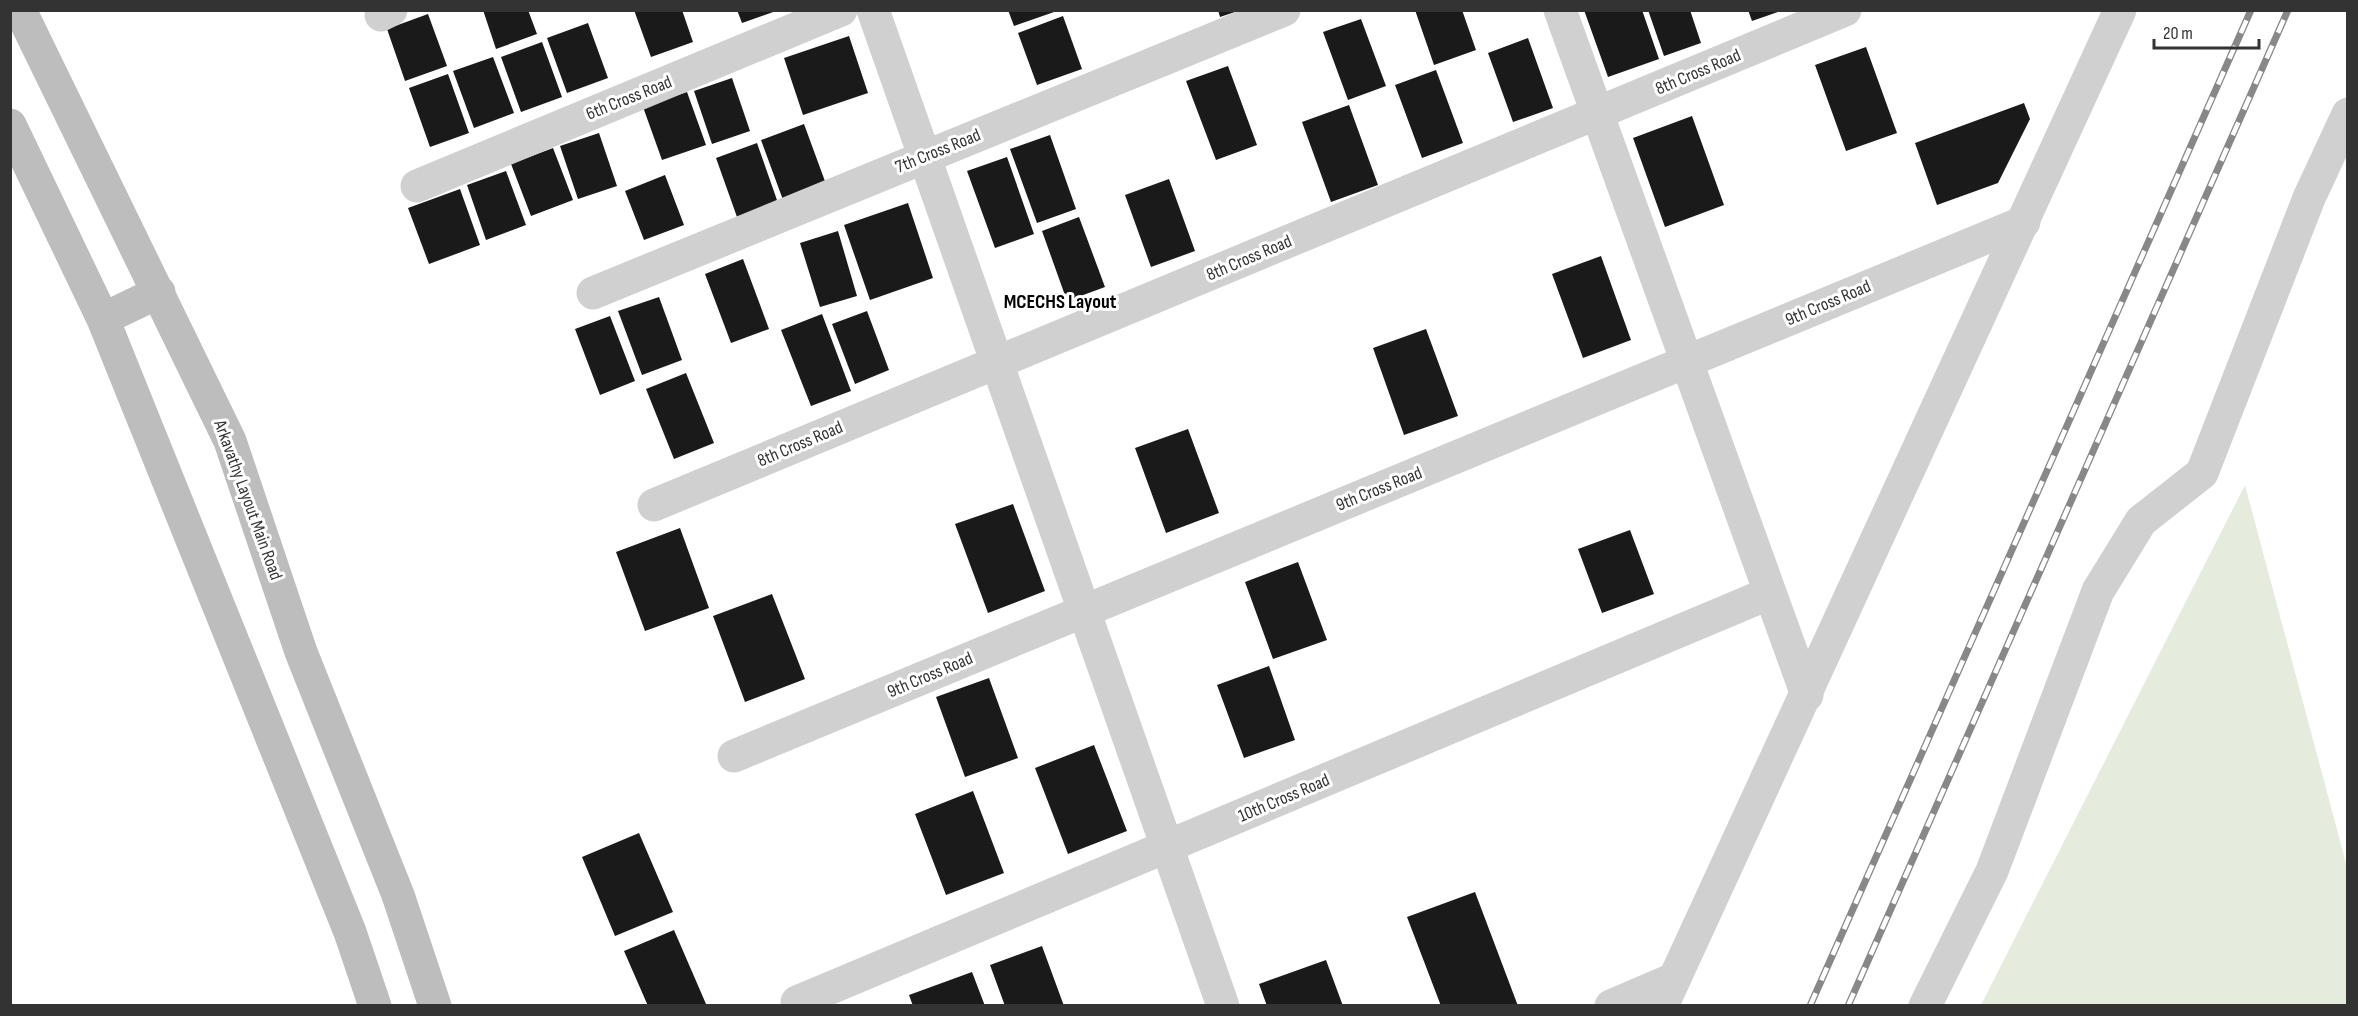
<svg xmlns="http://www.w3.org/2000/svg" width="2358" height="1016" viewBox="0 0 2358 1016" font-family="'Sofia Sans Condensed',sans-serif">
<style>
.green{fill:#e5ecde}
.building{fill:#1a1a1a}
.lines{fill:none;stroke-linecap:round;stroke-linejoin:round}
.minor{stroke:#d0d0d0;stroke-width:33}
.tertiary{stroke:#d0d0d0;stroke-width:33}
.secondary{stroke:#bdbdbd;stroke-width:33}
.rail-casing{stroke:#888;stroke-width:7}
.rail{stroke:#fff;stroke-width:4.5;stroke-dasharray:14;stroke-linecap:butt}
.labels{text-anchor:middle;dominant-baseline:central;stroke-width:6;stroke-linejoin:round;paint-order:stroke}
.street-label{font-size:18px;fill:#333;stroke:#fff}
.neighbourhood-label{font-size:20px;font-weight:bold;fill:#000;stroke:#fff}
</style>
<rect width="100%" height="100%" fill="#fff"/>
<path class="green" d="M2245,485L2347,867V1005H1981Z"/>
<path class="building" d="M483,10H528L537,34L496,49Z
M634,10H682L693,42L651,57Z
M737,10H776V11L742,23Z
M1008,10H1057V11L1014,26Z
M1218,10H1238V11L1220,17Z
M1415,10H1462L1476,50L1434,65Z
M1584,10H1642L1659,59L1608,77Z
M1648,10H1690L1701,43L1664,56Z
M1748,10H1781V11L1752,21Z
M428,14L447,66L405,81L387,29Z
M1063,16L1082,69L1037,85L1018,33Z
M1361,19L1386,86L1348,100L1323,32Z
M588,23L608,78L567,93L547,38Z
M849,36L868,93L803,115L784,58Z
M1528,38L1553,108L1513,122L1488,53Z
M542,42L562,97L521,112L501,57Z
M1866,47L1897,133L1846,151L1815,65Z
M493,57L514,113L474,128L453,71Z
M1228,66L1257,145L1216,160L1186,81Z
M1436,70L1463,143L1422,158L1395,85Z
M448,74L469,133L430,147L409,88Z
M732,78L750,131L712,144L694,91Z
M687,92L706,145L662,160L643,107Z
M2024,103L2030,119L1998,183L1937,205L1915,143Z
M1349,105L1378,185L1331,202L1302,122Z
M1692,116L1724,205L1665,227L1633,138Z
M804,124L826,184L783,200L761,140Z
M599,133L617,186L578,199L560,146Z
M1050,135L1076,209L1037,223L1010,149Z
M757,143L778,203L737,217L716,158Z
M553,148L573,200L531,216L511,164Z
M1007,157L1034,234L995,248L967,171Z
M506,171L526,225L486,240L467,185Z
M665,175L684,225L644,240L625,191Z
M1169,179L1195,251L1151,267L1125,195Z
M460,189L480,245L429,264L408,208Z
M908,203L933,278L870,300L844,225Z
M1079,217L1105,287L1067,301L1042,231Z
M838,231L857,296L820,307L800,243Z
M1601,256L1631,340L1583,358L1552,274Z
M743,259L769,329L731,343L705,274Z
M659,297L682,360L642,375L618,311Z
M867,311L889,370L855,384L832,324Z
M822,314L851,391L811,406L781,330Z
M610,316L635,381L600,395L575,329Z
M1426,329L1458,416L1404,435L1373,348Z
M686,373L714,443L674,459L646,389Z
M1188,429L1219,513L1166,533L1135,448Z
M1013,504L1045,591L988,613L955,524Z
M680,528L709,608L645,631L616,552Z
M1630,530L1654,594L1602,613L1578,549Z
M1298,562L1327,640L1273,659L1245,582Z
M772,594L805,679L745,702L713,616Z
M1269,666L1295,740L1244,758L1217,685Z
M989,678L1018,758L965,777L936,697Z
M1094,745L1127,831L1068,854L1035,768Z
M973,791L1004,873L946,895L915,814Z
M639,833L673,912L615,936L582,857Z
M1475,892L1518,1006H1441L1407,917Z
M674,930L706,1004L703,1006H648L624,951Z
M1042,946L1064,1006H1005L990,965Z
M1326,960L1343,1006H1267L1259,984Z
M972,972L985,1006H913L909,995Z"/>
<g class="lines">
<path class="minor" d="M873,10L1223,1006
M1560,10L1807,695
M381,15L391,10
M417,186L841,10
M593,293L1284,10
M654,505L1845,10
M734,756L2024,222
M797,1002L1770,593
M1611,1006L1674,979
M1925,1006L1992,871L2098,591L2141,521L2202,473L2309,198L2348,114"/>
<path class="tertiary" d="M1662,1006L2120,10"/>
<path class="secondary" d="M20,10L230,441L301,652L398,895L435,1006
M10,125L103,319L350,932L375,1006
M103,319L159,292"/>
<defs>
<path id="rail" d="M1810,1006L2251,10
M1848,1006L2288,10"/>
</defs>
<use href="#rail" class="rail-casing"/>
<use href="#rail" class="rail"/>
</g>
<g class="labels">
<g class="street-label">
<text transform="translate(1698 72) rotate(-23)">8th Cross Road</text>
<text transform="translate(629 98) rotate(-22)">6th Cross Road</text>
<text transform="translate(938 151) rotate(-22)">7th Cross Road</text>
<text transform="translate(1249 258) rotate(-23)">8th Cross Road</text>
<text transform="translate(1828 303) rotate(-23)">9th Cross Road</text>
<text transform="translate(800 444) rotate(-23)">8th Cross Road</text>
<text transform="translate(1379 489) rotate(-22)">9th Cross Road</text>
<text transform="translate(248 500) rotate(70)">Arkavathy Layout Main Road</text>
<text transform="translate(930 675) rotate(-23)">9th Cross Road</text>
<text transform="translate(1284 798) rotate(-23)">10th Cross Road</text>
</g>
<g class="neighbourhood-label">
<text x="1060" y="302">MCECHS Layout</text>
</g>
</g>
<rect width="2358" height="1016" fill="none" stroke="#333333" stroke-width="24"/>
<path d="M2154 39v9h105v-9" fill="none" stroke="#333333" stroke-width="3"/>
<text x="2163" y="39" font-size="18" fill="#333333" stroke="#ffffff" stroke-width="4.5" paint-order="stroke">20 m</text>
</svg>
